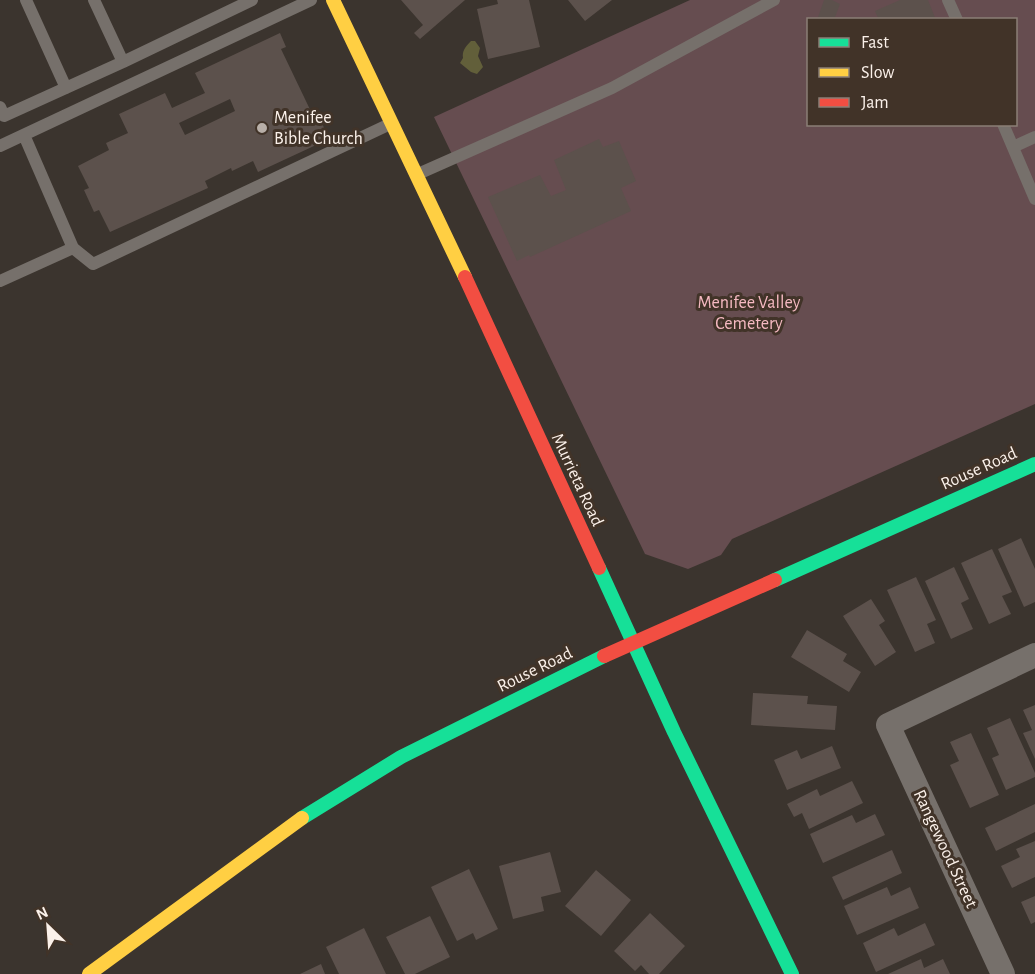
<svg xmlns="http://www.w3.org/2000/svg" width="1035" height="974" viewBox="0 0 1035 974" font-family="'Alegreya Sans',sans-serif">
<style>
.green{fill:#664d50;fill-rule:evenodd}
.water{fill:#625f3a}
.building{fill:#5c514c;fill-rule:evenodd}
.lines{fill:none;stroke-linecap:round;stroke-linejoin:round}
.lane{stroke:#76706b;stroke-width:12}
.street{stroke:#76706b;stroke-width:24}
.fast{stroke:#16e098;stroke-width:14}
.slow{stroke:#ffcf43;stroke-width:14}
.jam{stroke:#f24e42;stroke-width:14}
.poi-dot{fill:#b8afa8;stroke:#413328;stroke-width:2}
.labels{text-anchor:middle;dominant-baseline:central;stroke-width:6;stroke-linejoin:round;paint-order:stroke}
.poi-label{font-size:18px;fill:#fbf1ea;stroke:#413328;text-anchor:start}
.park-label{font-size:18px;fill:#f6bac2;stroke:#413328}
.street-label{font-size:18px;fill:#fbf1ea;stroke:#413328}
</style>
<rect width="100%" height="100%" fill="#3b342e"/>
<path class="green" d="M690,0H1035V404L732,539L721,555L688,569L645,554L434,117ZM808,20H1016V124H808Z"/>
<path class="water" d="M471,41H475L480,48L478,56L483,67L477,74L471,72L460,63L463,58C462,51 465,47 471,41Z"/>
<path class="building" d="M401,0H465L420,39L414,33L423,25Z
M497,0H529L540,47L488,59L477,9L498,4Z
M568,0H612L585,21Z
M824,0H832L840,4L834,20H817Z
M900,0H928L936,20H879L875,11Z
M280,33L286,47L281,49L316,122L321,121L329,139L258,172L253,161L232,171L231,168L205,181L208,188L110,232L99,210L94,212L84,190L89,188L78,166L109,150L106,143L128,133L119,114L165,93L172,108L205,93L195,73ZM230,99L235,111L185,135L179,123Z
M599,139L603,147L619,141L636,181L621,188L631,211L530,257L529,255L517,261L488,197L540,175L551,196L566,190L554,160Z
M1021,538L1035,569V602L1024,607L998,549Z
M992,549L1012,592L1002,596L1011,614L989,624L961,563Z
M954,567L969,599L961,603L973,629L951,639L925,581Z
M916,577L936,620L927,624L935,643L915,652L887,590Z
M871,599L885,621L879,625L896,652L875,666L843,616Z
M807,630L847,654L843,661L861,672L849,692L791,657Z
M753,693L808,696L807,704L837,706L835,730L751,725Z
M1035,705V759L1023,733L1032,730L1023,710Z
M1010,718L1035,773V777L1006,790L992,758L999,755L987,728Z
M971,733L999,795L970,808L950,765L959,761L950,742Z
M832,746L841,768L787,790L774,760L797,750L801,759Z
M852,781L863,803L809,829L802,813L794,817L787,804L817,789L820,796Z
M1035,804V832L996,851L985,828Z
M875,814L885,835L823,863L810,834L852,815L856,823Z
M1035,841V877L1012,888L1001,866L1020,857L1016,849Z
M892,850L902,873L843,900L832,877Z
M550,852L561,892L541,897L544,911L513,919L499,866Z
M469,869L498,929L476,940L473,933L457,941L431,887Z
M596,870L631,900L601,936L565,906Z
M887,887L891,896L910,887L919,908L857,935L844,906Z
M1035,896V922L1031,924L1021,902Z
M650,913L685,946L659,974H649L641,965L635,971L614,951Z
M430,916L450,957L415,974H405L386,937Z
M925,923L935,945L876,972L863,943L894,928L898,936Z
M364,928L386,974H339L326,947Z
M921,959L924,968L943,959L950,974H888Z
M321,964L325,974H300Z"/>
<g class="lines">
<path class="lane" d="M26,0L66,88
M94,0L123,62L252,0
M948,0L957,20
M0,107L4,116L123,62
M1003,124L1035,199
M24,135L73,248
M0,146L311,0
M1013,147L1035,137
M418,174L612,88L774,0
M0,281L73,248L93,264L390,124"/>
<path class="street" d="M1003,974L888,725L1035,655"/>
<path class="fast" d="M599,568L674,732L792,974
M775,580L1035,464
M302,818L401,757L604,656"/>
<path class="slow" d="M333,0L465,277
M89,974L302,818"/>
<path class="jam" d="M465,277L599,568
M604,656L775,580"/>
</g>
<circle class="poi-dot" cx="262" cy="128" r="6"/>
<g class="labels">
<g class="poi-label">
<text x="274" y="118">Menifee<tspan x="274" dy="21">Bible Church</tspan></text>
</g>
<g class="park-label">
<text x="749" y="303">Menifee Valley<tspan x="749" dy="21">Cemetery</tspan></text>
</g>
<g class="street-label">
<text transform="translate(979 469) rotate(-24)">Rouse Road</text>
<text transform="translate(577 480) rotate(65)">Murrieta Road</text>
<text transform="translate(535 670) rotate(-26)">Rouse Road</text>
<text transform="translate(945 849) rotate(65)">Rangewood Street</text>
</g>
</g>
<rect x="807" y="18" width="210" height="108" fill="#413328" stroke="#8b7f76" stroke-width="1.5"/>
<rect x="819" y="38" width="30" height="9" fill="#16e098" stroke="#8b7f76" stroke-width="1.5"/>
<text x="861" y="48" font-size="18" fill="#fbf1ea">Fast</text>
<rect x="819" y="68" width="30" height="9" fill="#ffcf43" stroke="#8b7f76" stroke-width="1.5"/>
<text x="861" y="78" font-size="18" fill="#fbf1ea">Slow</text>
<rect x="819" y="98" width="30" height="9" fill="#f24e42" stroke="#8b7f76" stroke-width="1.5"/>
<text x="861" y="108" font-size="18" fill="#fbf1ea">Jam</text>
<g transform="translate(48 926) rotate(335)" stroke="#413328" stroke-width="4.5" paint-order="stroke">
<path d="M0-4.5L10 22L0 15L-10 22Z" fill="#fbf1ea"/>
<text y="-9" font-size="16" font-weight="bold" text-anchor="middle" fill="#fbf1ea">N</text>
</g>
</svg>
